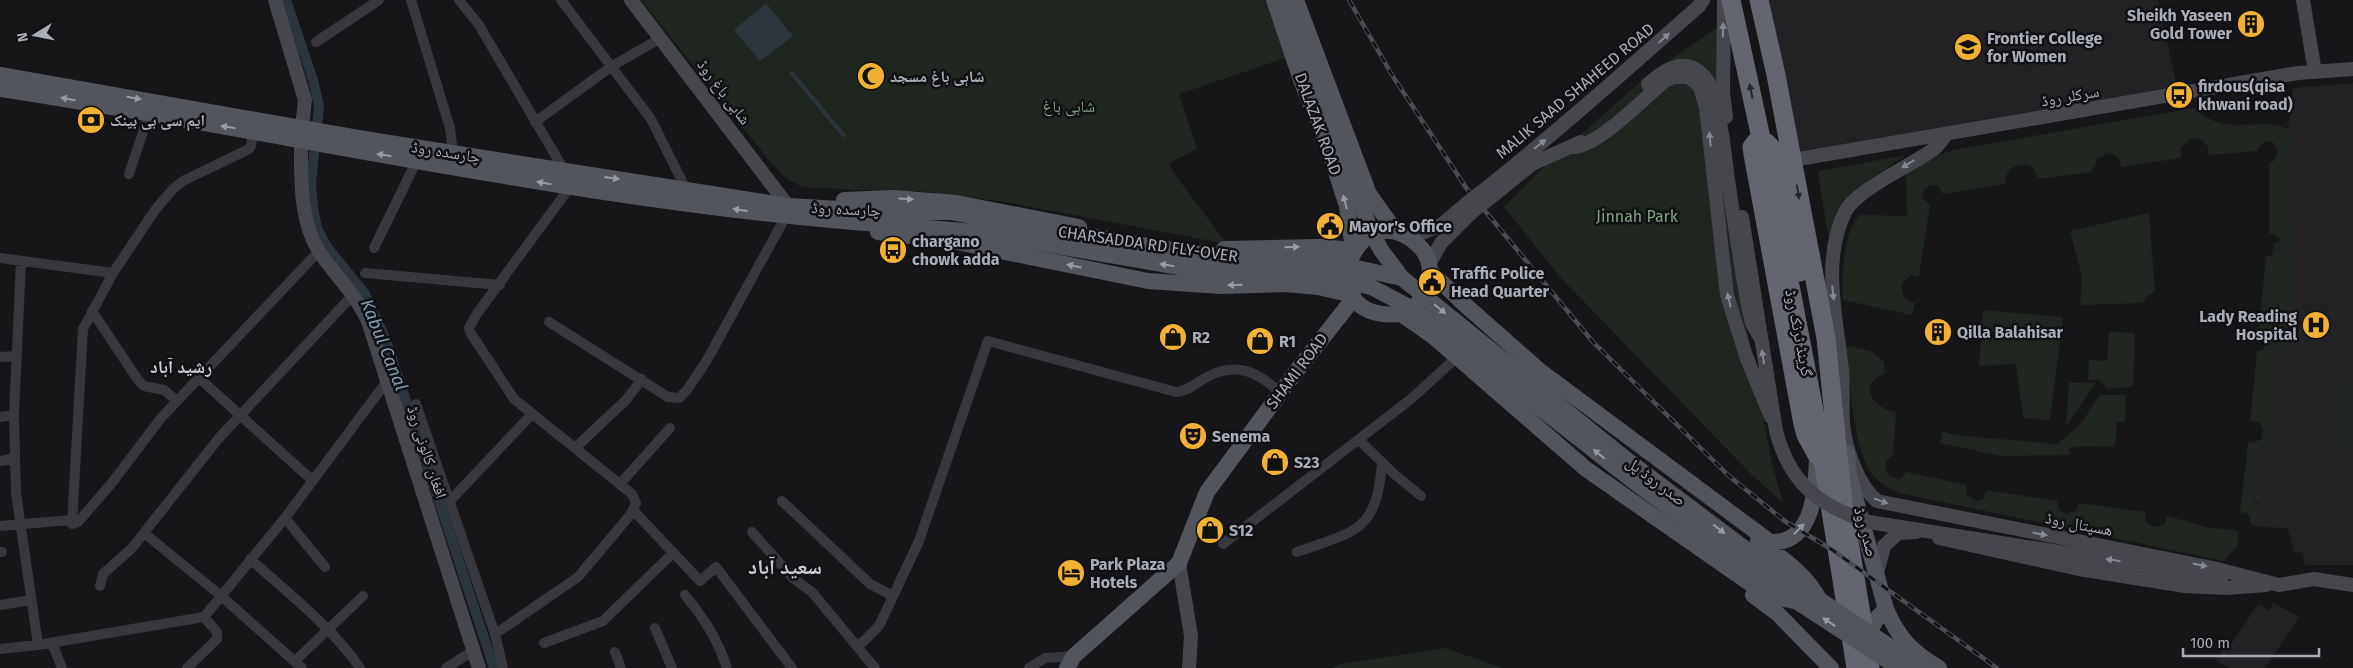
<svg xmlns="http://www.w3.org/2000/svg" width="2353" height="668" viewBox="0 0 2353 668" font-family="'Fira Sans','Noto Naskh Arabic',sans-serif">
<style>
.built{fill:#222225}
.green{fill:#1e261f}
.water{fill:#2c353c}
.lines{fill:none;stroke-linecap:round;stroke-linejoin:round}
.canal{stroke:#2c353c;stroke-width:10}
.street{stroke:#37383d;stroke-width:10}
.secondary{stroke:#45474d;stroke-width:14}
.primary{stroke:#53555c;stroke-width:16}
.highway{stroke:#63666e;stroke-width:19}
.rail-casing{stroke:#4a4c52;stroke-width:4.5}
.rail{stroke:#111113;stroke-width:2.5;stroke-dasharray:8;stroke-linecap:butt}
.secondary-bridge{stroke:#45474d;stroke-width:14}
.primary-bridge{stroke:#53555c;stroke-width:16}
.highway-bridge{stroke:#63666e;stroke-width:19}
.oneway{fill:#858993}
.oneway2{fill:#26262a}
.oneway3{fill:#979ba6}
.labels{text-anchor:middle;dominant-baseline:central;stroke-width:5;stroke-linejoin:round;paint-order:stroke}
.poi-label{font-size:16px;font-weight:bold;fill:#a8adb8;stroke:#111113;text-anchor:start}
.street-label{font-size:16px;fill:#a8adb8;stroke:#111113}
.park-label{font-size:16px;fill:#7fa381;stroke:#111113}
.water-label{font-size:18px;font-style:italic;fill:#7f9bb3;stroke:#111113}
.neighbourhood-label{font-size:18px;font-weight:bold;fill:#c9ccd4;stroke:#111113}
.district-label{font-size:21px;font-weight:bold;fill:#c9ccd4;stroke:#111113}
</style>
<rect width="100%" height="100%" fill="#161618"/>
<path class="built" d="M1758,0H2158L2179,95L1789,155Z
M2353,83V565H2305L2302,552L2294,553L2288,528L2256,527L2255,519L2260,508L2259,503L2250,498L2258,444L2268,433L2258,413L2264,338L2276,333L2265,314L2274,243L2287,238V138L2293,88Z
M2273,603L2299,617L2265,668H2229L2216,660L2225,647L2228,649L2258,604L2269,610Z"/>
<path class="green" d="M641,0H1265L1285,58L1179,94L1197,149L1169,163L1173,172L1227,244L1005,202L919,191H878L802,187L786,178L768,159Z
M1720,26L1738,280L1772,464L1783,503L1752,475L1560,277L1504,207L1541,170L1649,74Z
M2194,108C2230,141 2260,113 2291,131C2296,157 2293,176 2293,201C2292,240 2292,279 2292,318L2289,336L2284,344L2273,354L2268,399L2273,427L2271,434L2257,452L2252,497L2253,501L2262,506L2263,523H2260L2257,526L2251,524L2249,515L2244,512L2240,513L2248,443L2261,440C2265,429 2262,420 2250,421L2257,351L2267,349L2272,339C2269,332 2267,329 2259,329L2266,257L2280,251C2283,242 2279,234 2269,234V163L2274,161L2278,151L2273,142C2265,140 2260,143 2258,151L2209,155L2208,147L2204,141L2192,138L2181,147V158L2121,167C2120,158 2116,155 2109,153L2097,159L2092,172L2037,179C2036,155 2004,163 2005,184L1943,194L1937,185C1929,185 1925,187 1922,194L1924,200L1930,205L1919,276L1911,275L1902,283C1901,293 1904,301 1915,303L1912,315L1843,300C1842,273 1842,236 1859,215L1907,216L1906,171L1941,154L1954,150Z
M1906,155L1861,186L1829,240L1818,174L1819,171Z
M2149,213L2155,292L2148,295L2142,303L2080,305L2082,277L2070,231Z
M1983,310L2063,317L2050,420L2023,418L2016,364L1979,366Z
M2109,332L2135,333L2133,387L2107,388L2099,380H2088L2089,360L2107,361Z
M1846,346L1871,351L1884,362L1885,374C1855,384 1874,409 1896,412L1893,455L1886,461C1884,472 1888,478 1900,479L1907,472L1966,485L1967,495L1976,501L1983,499L1987,490L2057,501L2059,510L2067,514L2077,510L2079,503L2145,512L2146,522L2155,527L2165,524L2167,516L2210,528L2235,530L2239,532L2237,547L2224,561L1904,494C1891,491 1878,483 1870,471C1852,443 1850,380 1846,346Z
M2353,361V462C2331,440 2343,387 2353,361Z
M2069,382L2096,383L2066,426Z
M2100,395H2126L2125,422H2117L2115,447L2084,446L2069,448L2070,455L2001,456L1940,443L1942,431L1954,435L2058,444L2081,423Z
M1445,648L1503,668H1331L1341,664Z"/>
<path class="water" d="M766,3L793,36L760,61L734,30Z
M792,70L846,135L843,138L789,73Z"/>
<g class="lines">
<path class="canal" d="M286,0L313,80L319,106L311,184L313,208L317,228L327,247L365,294L386,340L494,668"/>
<path class="street" d="M411,0L450,128L453,153
M459,0L479,25L564,170
M561,0L651,119L686,189
M316,42L379,0
M535,122L612,66L661,38
M253,132L251,146L249,149L183,181L173,189L155,210L113,273L83,329L72,524L78,522L111,484L161,418L319,251
M129,174L149,114
M374,248L417,160
M0,258L113,273
M21,261L14,415L16,493L38,645
M365,273L500,285
M92,311L138,380L144,386L164,390L177,401
M549,322L668,397L679,398L687,390L707,360L786,216
M0,357L16,356
M199,378L313,481
M416,404L495,634L503,668
M0,417L14,415
M1359,440L1393,473L1421,496
M575,448L626,400L642,379
M0,461L15,458
M620,484L670,428
M782,501L870,584L893,596
M449,502L532,414
M633,510L700,581L716,567L792,668
M285,518L325,567
M0,526L71,520
M752,532L794,579L812,592L875,668
M144,533L220,595L302,668
M1223,544L1411,399L1457,357
M0,552H2
M1297,552C1356,531 1377,532 1382,462
M250,559C288,593 331,626 360,668
M100,586L103,574L132,548L219,438L353,295
M685,595C705,620 717,638 727,668
M0,605L31,600
M655,628L672,668
M495,634L578,577L631,514L636,503L632,494L514,399L470,332L469,328L476,315L570,187
M52,643L62,668
M544,643L603,621L673,553
M858,647L879,626L919,541L988,341L1176,392C1188,391 1196,383 1207,377C1236,361 1259,372 1280,393
M0,649L38,645L204,617L285,518L387,381
M615,652L621,668
M295,661L363,596
M187,668L217,639V632L204,617
M446,668L473,651
M1029,668L1045,658L1074,656"/>
<path class="secondary" d="M275,0L305,100L302,127
M631,0L788,206
M1724,0L1723,92L1726,117
M2303,0L2315,72
M1648,84C1665,69 1685,56 1704,76C1720,93 1725,162 1729,186C1735,228 1741,269 1749,311L1752,323L1760,337
M1946,135C1942,139 1939,145 1934,149C1912,165 1856,190 1845,212C1821,261 1837,319 1842,370C1844,390 1841,411 1844,431C1848,455 1859,486 1877,501L2213,568L2279,585L2314,579L2353,585
M301,141C301,177 299,221 320,253C336,276 356,295 368,321L479,668
M1573,147C1599,146 1645,97 1666,80L1675,77H1689L1700,87L1706,108L1727,295L1746,356L1771,417
M1793,160L2298,73L2353,69
M1489,186C1561,128 1630,67 1699,6L1703,0
M1495,194L1532,164L1581,142
M1410,238L1441,225L1467,203
M1429,264L1441,243L1472,212
M1939,538L2079,569L2185,586L2227,588L2266,585
M1179,563L1191,636L1189,668
M2161,568L2221,579
M1877,573L1884,546L1898,533L1916,532"/>
<path class="primary" d="M1296,0L1369,194L1396,232
M0,75L364,139L788,206L893,212
M0,89C296,134 593,204 892,225
M844,200L894,198L956,203L1079,227
M878,232L952,241L1148,281L1221,286L1285,284L1318,287L1353,295
M1224,249L1321,247L1353,250L1347,206L1326,141L1301,80L1274,0
M1430,271L1463,303L1540,371L1770,542C1814,545 1816,488 1817,457
M1401,314C1406,311 1413,308 1417,304C1433,288 1435,260 1418,245C1356,188 1304,323 1401,314L1434,337L1586,469L1768,596L1796,601
M1847,453L1849,475L1886,609C1899,639 1911,651 1939,668
M1758,541C1782,558 1807,574 1820,601
M1753,595L1777,613L1831,668
M1865,639L1878,617L1886,609
M1067,668L1074,656L1179,563L1207,492L1298,369L1354,298"/>
<path class="highway" d="M1759,0L1776,75L1826,338L1843,505L1870,668
M1800,272L1775,152L1767,143L1756,142L1752,147L1753,154L1803,424L1806,435L1817,455
M1820,442L1856,668"/>
<defs>
<path id="rail" d="M1349,0L1392,75L1467,189L1593,342L1729,476L1786,522L1831,549L1997,668"/>
</defs>
<use href="#rail" class="rail-casing"/>
<use href="#rail" class="rail"/>
<path class="secondary-bridge" d="M1467,203L1489,186
M1472,212L1495,194
M1742,217L1776,431C1790,484 1819,506 1869,522L2161,568"/>
<path class="primary-bridge" d="M1284,0L1371,231L1381,250L1402,278L1627,460L1764,563L1922,668
M893,212H951L1188,253L1334,263L1402,278
M892,225L976,232L1191,269L1295,274L1332,278L1371,287L1417,311L1633,481L1796,601L1899,668"/>
<path class="highway-bridge" d="M1731,0L1766,161L1818,431"/>
</g>
<defs><path id="oneway-solid" d="M-6-.8H1V-3.2L6.5 0L1 3.2V.8H-6Z" transform="scale(1.25)"/></defs>
<g class="oneway">
<use href="#oneway-solid" transform="translate(1723 30) rotate(-89)"/>
<use href="#oneway-solid" transform="translate(1664 38) rotate(-42)"/>
<use href="#oneway-solid" transform="translate(1710 139) rotate(-95)"/>
<use href="#oneway-solid" transform="translate(1540 144) rotate(-39)"/>
<use href="#oneway-solid" transform="translate(1908 164) rotate(148)"/>
<use href="#oneway-solid" transform="translate(1833 293) rotate(84)"/>
<use href="#oneway-solid" transform="translate(1729 300) rotate(-103)"/>
<use href="#oneway-solid" transform="translate(1763 357) rotate(-99)"/>
<use href="#oneway-solid" transform="translate(1881 501) rotate(20)"/>
<use href="#oneway-solid" transform="translate(2040 534) rotate(11)"/>
<use href="#oneway-solid" transform="translate(2113 560) rotate(-171)"/>
<use href="#oneway-solid" transform="translate(2200 565) rotate(11)"/>
</g>
<g class="oneway2">
<use href="#oneway-solid" transform="translate(1751 91) rotate(-102)"/>
<use href="#oneway-solid" transform="translate(1798 192) rotate(81)"/>
</g>
<g class="oneway3">
<use href="#oneway-solid" transform="translate(134 98) rotate(9)"/>
<use href="#oneway-solid" transform="translate(68 99) rotate(-170)"/>
<use href="#oneway-solid" transform="translate(228 127) rotate(-171)"/>
<use href="#oneway-solid" transform="translate(384 155) rotate(-171)"/>
<use href="#oneway-solid" transform="translate(612 178) rotate(8)"/>
<use href="#oneway-solid" transform="translate(544 183) rotate(-170)"/>
<use href="#oneway-solid" transform="translate(906 199) rotate(3)"/>
<use href="#oneway-solid" transform="translate(1345 202) rotate(-105)"/>
<use href="#oneway-solid" transform="translate(740 210) rotate(-172)"/>
<use href="#oneway-solid" transform="translate(1292 247) rotate(-2)"/>
<use href="#oneway-solid" transform="translate(1167 265) rotate(-171)"/>
<use href="#oneway-solid" transform="translate(1074 266) rotate(-168)"/>
<use href="#oneway-solid" transform="translate(1235 285) rotate(179)"/>
<use href="#oneway-solid" transform="translate(1440 309) rotate(39)"/>
<use href="#oneway-solid" transform="translate(1599 454) rotate(-141)"/>
<use href="#oneway-solid" transform="translate(1719 529) rotate(37)"/>
<use href="#oneway-solid" transform="translate(1799 529) rotate(-46)"/>
<use href="#oneway-solid" transform="translate(1829 622) rotate(-147)"/>
</g>
<defs>
<symbol id="building-disc" viewBox="-11 -11 22 22"><circle r="9.5" fill="#f2b134" stroke="#111113"/><path d="M-4-6H4V6H1V3H-1V6H-4ZM-2.5-4.3h1.7v1.8h-1.7ZM.8-4.3h1.7v1.8H.8ZM-2.5-1h1.7V.8h-1.7ZM.8-1h1.7V.8H.8Z" fill="#111"/></symbol>
<symbol id="university-disc" viewBox="-11 -11 22 22"><circle r="9.5" fill="#f2b134" stroke="#111113"/><path d="M0-5L7-2L0 1L-7-2ZM-4 1L0 2.5L4 1V4Q0 6-4 4Z" fill="#111"/></symbol>
<symbol id="mosque-disc" viewBox="-11 -11 22 22"><circle r="9.5" fill="#f2b134" stroke="#111113"/><path d="M3.5-4.9A6 6 0 1 0 3.5 4.9A5 5 0 1 1 3.5-4.9Z" fill="#111"/></symbol>
<symbol id="bus-disc" viewBox="-11 -11 22 22"><circle r="9.5" fill="#f2b134" stroke="#111113"/><path d="M-5-6H5V4H4V6H2V4H-2V6H-4V4H-5ZM-3.5-4V0h7V-4ZM-3.5 1.2v1.5H-2V1.2ZM2 1.2v1.5H3.5V1.2Z" fill="#111"/></symbol>
<symbol id="bank-disc" viewBox="-11 -11 22 22"><circle r="9.5" fill="#f2b134" stroke="#111113"/><path d="M-6-4H6V4H-6ZM0-2.3a2.3 2.3 0 1 0 0 4.6a2.3 2.3 0 1 0 0-4.6Z" fill="#111"/></symbol>
<symbol id="civic-disc" viewBox="-11 -11 22 22"><circle r="9.5" fill="#f2b134" stroke="#111113"/><path d="M-.6-6.5H3V-4.5H.6V-3L4-1V1h2V6H-6V1h2V-1L-.6-3ZM-1.2 2.5V6h2.4V2.5Z" fill="#111"/></symbol>
<symbol id="hospital-disc" viewBox="-11 -11 22 22"><circle r="9.5" fill="#f2b134" stroke="#111113"/><path d="M-5-5h3v3.5h4V-5h3V5h-3V1.5h-4V5h-3Z" fill="#111"/></symbol>
<symbol id="shop-disc" viewBox="-11 -11 22 22"><circle r="9.5" fill="#f2b134" stroke="#111113"/><path d="M-5-2.5h2.3a2.7 3.5 0 0 1 5.4 0H5L5.5 6h-11ZM-1.5-2.5h3a1.5 2.3 0 0 0-3 0Z" fill="#111"/></symbol>
<symbol id="theatre-disc" viewBox="-11 -11 22 22"><circle r="9.5" fill="#f2b134" stroke="#111113"/><path d="M-5-5.5Q0-4 5-5.5V0Q5 5 0 6Q-5 5-5 0ZM-3.3-2.5H-1v1.5H-3.3ZM1-2.5H3.3v1.5H1ZM-2.8 1Q0 5.5 2.8 1Z" fill="#111"/></symbol>
<symbol id="hotel-disc" viewBox="-11 -11 22 22"><circle r="9.5" fill="#f2b134" stroke="#111113"/><path d="M-6-4.5h1.5V1H6V5H4.5V3h-9V5H-6ZM-4 0a1.8 1.8 0 1 1 3.6 0ZM.5 0V-2.5h3Q6-2.5 6 0Z" fill="#111"/></symbol>
</defs>
<g fill-rule="evenodd">
<use href="#building-disc" x="2235" y="8" width="32" height="32"/>
<use href="#university-disc" x="1952" y="31" width="32" height="32"/>
<use href="#mosque-disc" x="855" y="60" width="32" height="32"/>
<use href="#bus-disc" x="2163" y="79" width="32" height="32"/>
<use href="#bank-disc" x="75" y="104" width="32" height="32"/>
<use href="#civic-disc" x="1314" y="210" width="32" height="32"/>
<use href="#bus-disc" x="877" y="234" width="32" height="32"/>
<use href="#civic-disc" x="1416" y="266" width="32" height="32"/>
<use href="#hospital-disc" x="2300" y="309" width="32" height="32"/>
<use href="#building-disc" x="1922" y="316" width="32" height="32"/>
<use href="#shop-disc" x="1157" y="321" width="32" height="32"/>
<use href="#shop-disc" x="1244" y="325" width="32" height="32"/>
<use href="#theatre-disc" x="1177" y="420" width="32" height="32"/>
<use href="#shop-disc" x="1259" y="446" width="32" height="32"/>
<use href="#shop-disc" x="1194" y="514" width="32" height="32"/>
<use href="#hotel-disc" x="1055" y="557" width="32" height="32"/>
</g>
<g class="labels">
<g class="poi-label">
<text x="2232" y="15" text-anchor="end">Sheikh Yaseen<tspan x="2232" dy="18">Gold Tower</tspan></text>
<text x="1987" y="38">Frontier College<tspan x="1987" dy="18">for Women</tspan></text>
<text x="890" y="76">شاہی باغ مسجد</text>
<text x="2198" y="86">firdous(qisa<tspan x="2198" dy="18">khwani road)</tspan></text>
<text x="110" y="120">ایم سی بی بینک</text>
<text x="1349" y="226">Mayor's Office</text>
<text x="912" y="241">chargano<tspan x="912" dy="18">chowk adda</tspan></text>
<text x="1451" y="273">Traffic Police<tspan x="1451" dy="18">Head Quarter</tspan></text>
<text x="2297" y="316" text-anchor="end">Lady Reading<tspan x="2297" dy="18">Hospital</tspan></text>
<text x="1957" y="332">Qilla Balahisar</text>
<text x="1192" y="337">R2</text>
<text x="1279" y="341">R1</text>
<text x="1212" y="436">Senema</text>
<text x="1294" y="462">S23</text>
<text x="1229" y="530">S12</text>
<text x="1090" y="564">Park Plaza<tspan x="1090" dy="18">Hotels</tspan></text>
</g>
<g class="street-label">
<text transform="translate(1575 91) rotate(-40)">MALIK SAAD SHAHEED ROAD</text>
<text transform="translate(724 92) rotate(53)">شاہی باغ روڈ</text>
<text transform="translate(2070 96) rotate(-10)">سرکلر روڈ</text>
<text transform="translate(1318 124) rotate(70)">DALAZAK ROAD</text>
<text transform="translate(446 152) rotate(9)">چارسدہ روڈ</text>
<text transform="translate(846 209) rotate(3)">چارسدہ روڈ</text>
<text transform="translate(1148 244) rotate(8)">CHARSADDA RD FLY-OVER</text>
<text transform="translate(1799 333) rotate(79)">گرینڈ ٹرنک روڈ</text>
<text transform="translate(1297 371) rotate(-53)">SHAMI ROAD</text>
<text transform="translate(427 452) rotate(72)">افغان کالونی روڈ</text>
<text transform="translate(1656 481) rotate(37)">صدر روڈ پل</text>
<text transform="translate(2079 524) rotate(11)">ھسپتال روڈ</text>
<text transform="translate(1866 532) rotate(75)">صدر روڈ</text>
</g>
<g class="park-label">
<text x="1069" y="106">شاہی باغ</text>
<text x="1637" y="216">Jinnah Park</text>
</g>
<g class="water-label">
<text transform="translate(384 345) rotate(68)">Kabul Canal</text>
</g>
<g class="neighbourhood-label">
<text x="181" y="367">رشید آباد</text>
</g>
<g class="district-label">
<text x="785" y="567">سعید آباد</text>
</g>
</g>
<g transform="translate(35 35) rotate(260)" stroke="#111113" stroke-width="4" paint-order="stroke">
<path d="M0-4L9 19L0 12L-9 19Z" fill="#a8adb8"/>
<text y="-8" font-size="14" font-weight="bold" text-anchor="middle" fill="#a8adb8">N</text>
</g>
<path d="M2183 648v8h136v-8" fill="none" stroke="#a8adb8" stroke-width="2.5"/>
<text x="2190" y="648" font-size="15" fill="#a8adb8" stroke="#111113" stroke-width="4" paint-order="stroke">100 m</text>
</svg>
